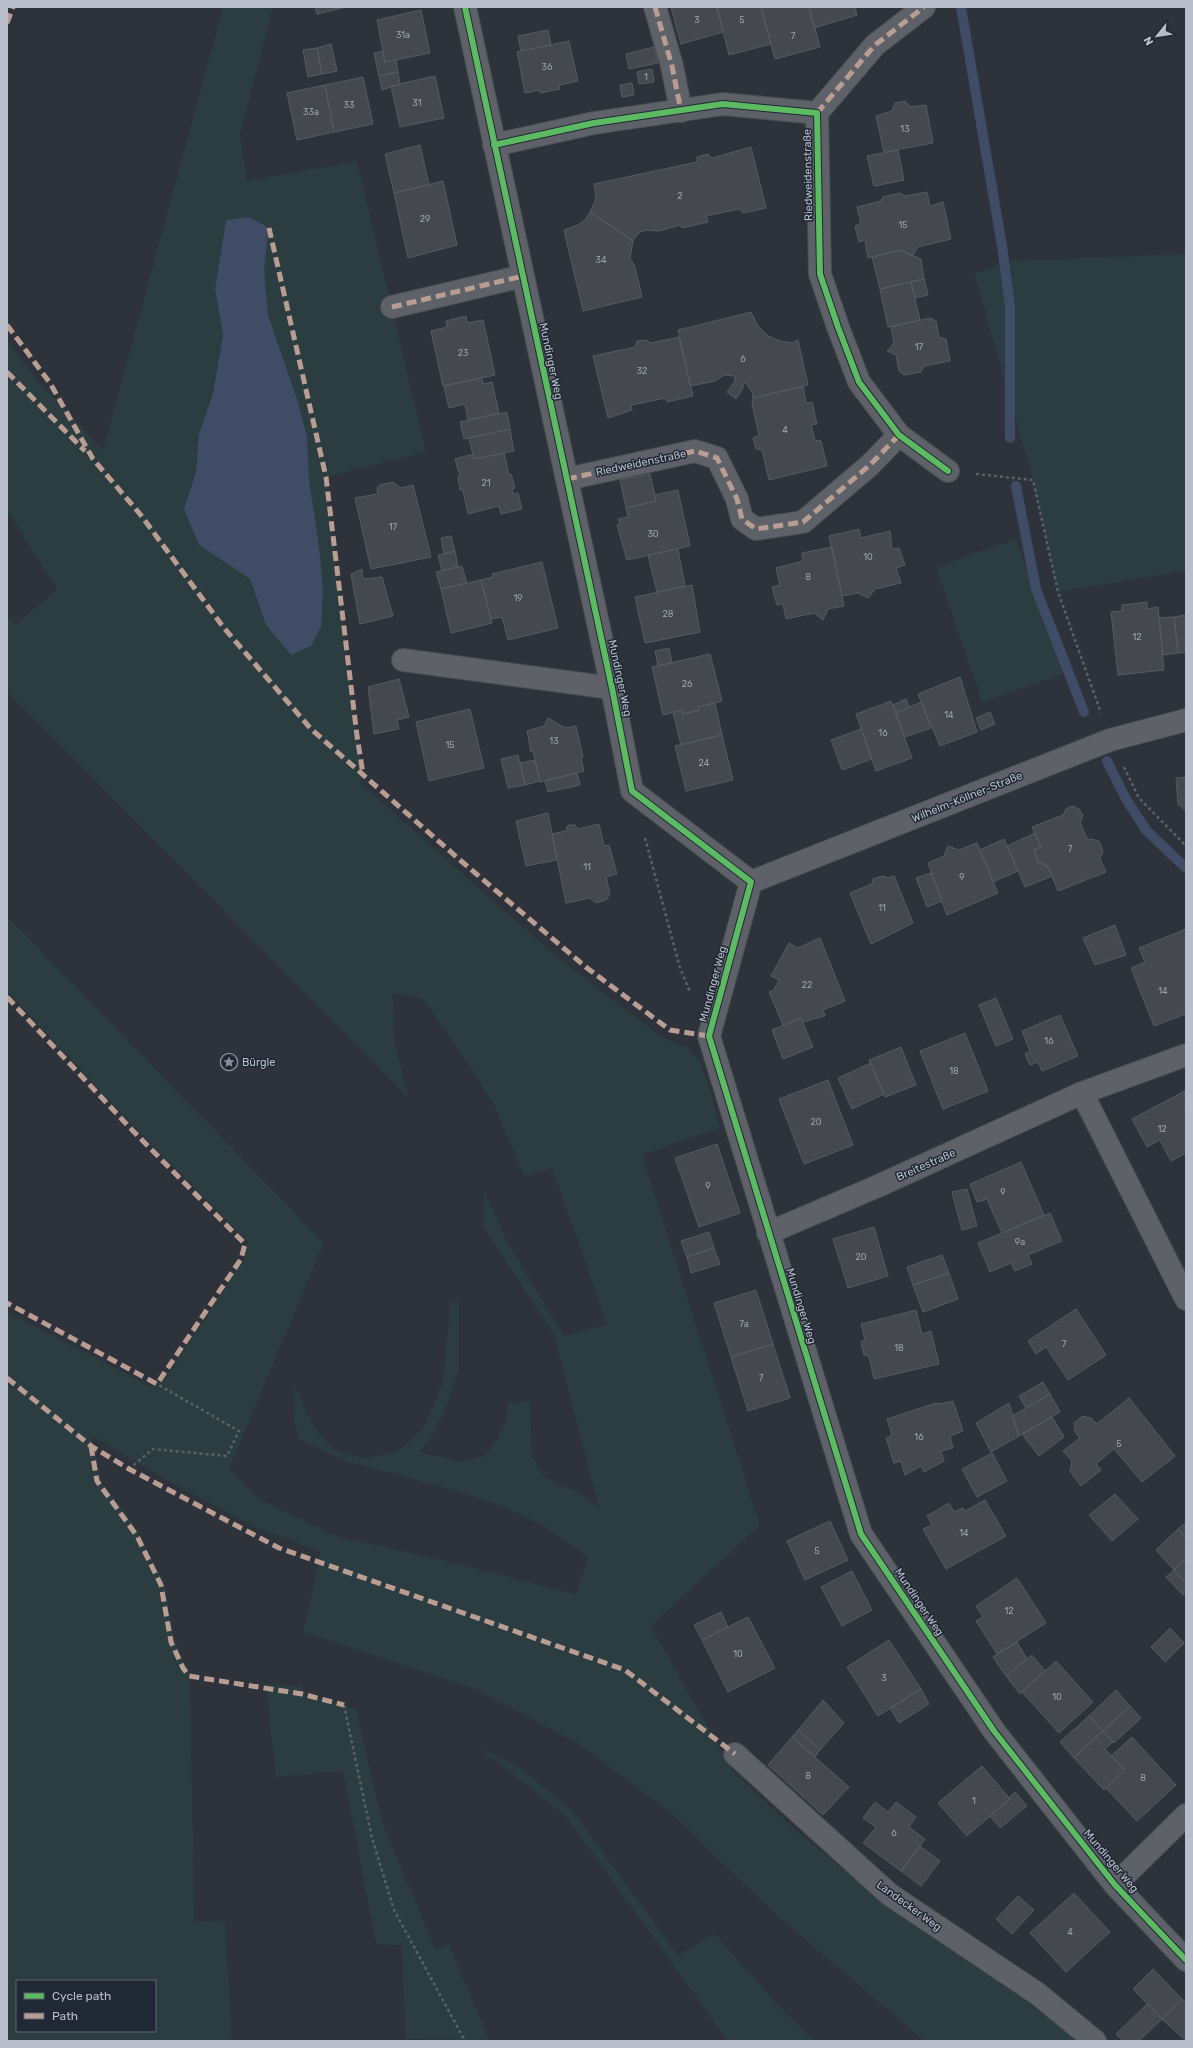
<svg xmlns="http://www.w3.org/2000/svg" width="1193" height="2048" viewBox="0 0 1193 2048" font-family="Rubik,sans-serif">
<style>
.green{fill:#2c3d41;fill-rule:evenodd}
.water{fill:#404c65}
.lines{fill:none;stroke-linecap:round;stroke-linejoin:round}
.stream{stroke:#404c65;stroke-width:10}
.building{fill:#45484f;stroke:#565a62}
.street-casing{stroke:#4a4d53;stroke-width:24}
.path{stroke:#5c6166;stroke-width:2.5;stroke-dasharray:3 3;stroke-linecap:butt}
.street{stroke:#5e6168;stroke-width:22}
.quiet{stroke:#b99d93;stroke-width:5;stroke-dasharray:10 5;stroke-linecap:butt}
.cycleway-casing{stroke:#212835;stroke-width:8}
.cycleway{stroke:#5cba63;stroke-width:6}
.labels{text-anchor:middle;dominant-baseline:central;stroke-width:3;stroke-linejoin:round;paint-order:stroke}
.number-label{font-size:9px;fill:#9ca1ab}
.street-label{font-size:11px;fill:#b9bfca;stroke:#212835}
.poi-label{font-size:11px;fill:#b9bfca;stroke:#212835;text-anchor:start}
</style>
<rect width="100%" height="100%" fill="#2e323b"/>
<path class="green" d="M223,7H273L240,135L247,181L357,161L426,452L326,477L357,736L363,774L360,783L556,956L660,1036L687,1048L699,1061L704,1073L710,1088L720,1128L642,1155L760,1525L651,1626L733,1771L800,1834L879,1897L1060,2019L1083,2041H924L772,1911L672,1814L579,1744L477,1690L303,1632L321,1552L257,1528L168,1481L92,1436L101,1482L126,1514L139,1534L164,1582L174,1636L183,1660L190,1673L194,1922L225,1921L232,2041H7V1312L150,1386L165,1379L244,1259L248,1242L136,1129L7,991V916L324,1243L229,1469L259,1499L335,1536L446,1561L576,1594L588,1557L544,1526L510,1510L468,1494L345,1461L299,1439L294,1421V1385L315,1429L334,1449L365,1459L399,1450L422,1430L432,1409L443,1380L451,1301L459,1302V1369L449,1401L433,1436L419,1452L462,1462L484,1456L498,1438L506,1422L507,1403L530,1402L532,1456L545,1478L577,1491L599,1508L554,1335L484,1228V1189L508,1243L564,1336L607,1324L552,1168L524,1176L494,1105L466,1060L422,998L392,993L395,1043L408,1097L7,692V616L16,624L57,590L7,510V340L38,381L103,450ZM226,220L269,229L264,268L268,315L297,399L307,437L309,479L319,547L323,588L266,625L250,579L199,545L184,509L196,472L199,434L213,393L223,335L215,289ZM17,1981H155V2031H17Z
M1186,254V571L1058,592L1033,480L974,273L1014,261Z
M1016,539L1063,674L982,702L936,567Z
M266,1684L302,1686L303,1694L356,1709L382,1821L435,1949L449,1945L490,2041L405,2038L402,1945L376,1944L343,1771L276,1777Z
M477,1747L516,1765L572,1810L678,1955L715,1934L785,2013L815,2041H728L565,1815Z"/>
<path class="water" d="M249,217L269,228L264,268L268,315L297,399L307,437L309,479L319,547L323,588L321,627L311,646L291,655L266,625L250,579L199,545L184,509L196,472L199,434L213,393L223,335L215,289L226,220Z"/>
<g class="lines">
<path class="stream" d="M961,7L1002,246L1010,306V438
M1016,486L1036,589L1084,712
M1107,761L1126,799L1146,830L1186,868"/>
</g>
<path class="building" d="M315,7H346L317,14Z
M671,7H717L723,32L681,44Z
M717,7H761L771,44L729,55Z
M761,7H809L820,47L775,59Z
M809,7H855L857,15L814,28Z
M421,10L430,53L385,62L377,20Z
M548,30L551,45L521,51L518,36Z
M569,41L578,81L559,85L560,89L540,93V90L525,93L517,52Z
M331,44L337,71L322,74L317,48Z
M654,47L658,63L629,69L626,54Z
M317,48L322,74L308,77L303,50Z
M383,51L385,62L396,60L398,72L379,76L374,53Z
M652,69L654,82L639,84L637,72Z
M398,72L400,84L382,90L379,76Z
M435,76L444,118L400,127L391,86Z
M363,77L373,124L334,132L325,85Z
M632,83L634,95L622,97L620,85Z
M325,85L334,132L297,140L287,93Z
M905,101L911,107L926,105L933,143L884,152L876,116L892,111L895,103Z
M420,145L429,185L394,193L385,154Z
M751,147L766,208L743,213L739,209L706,216L708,222L682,228L680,225L659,231L646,230L638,233L633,241L590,212L596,199L594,184L697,162V157L708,154L712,158Z
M898,150L904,180L874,186L867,156Z
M443,181L457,245L408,258L394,193Z
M927,192L930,206L943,202L951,239L918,247L912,256L901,250L868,258L865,240L859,242L855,226L861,223L857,207L881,201L883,197L900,193L905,196Z
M590,212L633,241L630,258L635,267L642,297L583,311L564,230L578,225L585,220Z
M901,250L921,259L924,279L880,289L872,257Z
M924,279L928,295L915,298L911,282Z
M911,282L920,320L888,327L880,289Z
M751,312L758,326L768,336L780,341L792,343L798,340L808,385L753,398L752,392L746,383L743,384V388L736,399L727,392L735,381V376L724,375L715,381L690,386L678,330Z
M466,316L467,323L483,320L495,375L443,386L431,331L447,327L446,321Z
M930,318L936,321L939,337L946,339L950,361L924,366L921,372L904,375L899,371L896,355L887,351L894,343L891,327Z
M679,337L693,396L667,402L666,398L631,405L632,410L608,418L593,356L635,347L637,341L646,340L651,343Z
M482,378L483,384L492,382L499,413L468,420L465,404L449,408L444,386Z
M803,386L806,403L812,402L817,424L811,425L815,440L821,441L827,466L769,480L762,450L756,449L753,438L759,435L752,404L753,398Z
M507,412L510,429L464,439L460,422Z
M510,429L514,451L474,459L469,438Z
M504,453L509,475L511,474L515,488L512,489L513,494L518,493L522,509L501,514L499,506L468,514L463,490H460L458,477L460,476L455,459L473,454L474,459Z
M650,474L656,501L626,508L620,480Z
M393,482L401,488L413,485L431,557L371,569L355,498L378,494L377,488L380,485Z
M678,490L690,546L627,560L617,525L620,524L618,519L628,517L626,508L656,501L655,495Z
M859,529L861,538L890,531L892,549L899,548L905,565L896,568L901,583L875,589L868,598L858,593L842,596L829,536Z
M451,536L455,551L444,554L441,538Z
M832,547L844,606L828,609L823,620L814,613L786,619L783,604L777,605L772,587L780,585L776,568L803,561L802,553Z
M678,549L685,586L657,592L648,555Z
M455,551L458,567L442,571L438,555Z
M542,562L558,628L508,640L502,617L491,619L481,580L493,577L492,574Z
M462,566L467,583L441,589L436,572Z
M362,569L363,579L382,577L393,616L360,624L351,574Z
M481,580L492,623L451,633L441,589Z
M692,585L700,632L645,643L635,597Z
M1147,602V609L1158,607L1164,670L1118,675L1111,612L1122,611V605Z
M1186,615V652L1178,653L1174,617Z
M1174,617L1178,653L1163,655L1159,618Z
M669,648L672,663L658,666L655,651Z
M710,654L722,701L698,707L699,710L683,714L682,710L663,715L652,667Z
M960,677L977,732L940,746L918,694Z
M399,679L409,717L397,720L399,729L374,734L368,687Z
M906,699L909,707L896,713L893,705Z
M891,701L912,758L876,771L856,714Z
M921,702L931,728L905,737L896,713Z
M715,703L722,735L681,745L673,712L682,710L683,714L699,710L698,707Z
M470,709L484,768L429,781L416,722Z
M990,712L995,724L981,730L976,718Z
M548,718L565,728L576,726L583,757L581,758L584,771L540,782L533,751L531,752L527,731L544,726Z
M861,729L872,759L842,770L831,740Z
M722,735L733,780L686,791L675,746Z
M518,755L525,785L508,788L501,759Z
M535,760L540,781L525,785L520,763Z
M577,773L580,785L548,792L545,781Z
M1186,777V811L1178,804L1176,778Z
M1072,806L1079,809L1083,815L1080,823L1088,840L1091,839L1099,841L1103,851L1100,859L1106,872L1058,891L1048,867L1038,862L1034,850L1041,847L1032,827L1063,815L1066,809Z
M548,813L557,860L526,866L516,821Z
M599,824L604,846L609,845L617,874L606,877L610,894L606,900L596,903L590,898L566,903L552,834L566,831L568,825H575L578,829Z
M1035,833L1041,847L1034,850L1038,862L1048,867L1052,876L1025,887L1007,846Z
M1004,839L1018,871L993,882L980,850Z
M977,843L998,893L947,915L928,863L944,856L948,846L959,850Z
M931,873L942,901L927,907L916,878Z
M883,876L889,878L894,876L913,923L871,944L850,893L872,884L873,879Z
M1115,925L1126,955L1095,965L1083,938Z
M1186,929V1014L1154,1026L1131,968L1145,962L1139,948Z
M820,938L845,1001L823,1010L825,1016L803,1022L801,1018L783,1025L769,992L773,991L779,980L771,976L789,943L798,948Z
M996,998L1013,1039L996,1046L979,1005Z
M1060,1015L1078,1056L1042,1071L1038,1062L1030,1065L1025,1054L1030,1051L1022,1031Z
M801,1018L813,1047L783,1059L772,1030Z
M965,1033L988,1091L943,1109L920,1051Z
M901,1047L916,1085L885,1097L869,1060Z
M871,1063L884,1094L852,1109L838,1078Z
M828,1080L853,1145L804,1164L779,1099Z
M1185,1091L1186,1153L1171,1161L1160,1140L1147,1147L1132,1119Z
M717,1144L740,1213L699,1227L675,1158Z
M1021,1162L1044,1215L1002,1233L987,1199L977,1202L970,1184Z
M967,1189L977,1226L962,1230L952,1192Z
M1050,1213L1062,1241L1028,1255L1032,1264L1015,1271L1011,1263L990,1272L978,1243Z
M874,1227L888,1276L848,1288L833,1239Z
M709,1232L714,1248L687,1257L681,1241Z
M714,1248L720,1264L691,1273L687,1257Z
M942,1255L949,1273L913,1285L907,1267Z
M949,1273L958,1299L923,1312L913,1285Z
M756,1290L773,1344L731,1357L714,1303Z
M1076,1309L1106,1355L1068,1380L1046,1347L1036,1354L1028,1341Z
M916,1310L922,1334L931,1331L939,1364L874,1379L869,1356L864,1355L861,1342L865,1339L861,1324Z
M773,1344L790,1398L748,1411L731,1357Z
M1043,1382L1050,1394L1026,1408L1019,1396Z
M1050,1394L1060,1412L1019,1436L1012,1416Z
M1129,1398L1175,1456L1142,1482L1114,1449L1096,1464L1101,1470L1081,1486L1070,1471L1072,1461L1063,1451L1080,1438L1075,1432L1074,1423L1083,1416L1091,1418L1097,1424Z
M953,1401L963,1431L950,1436L953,1448L941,1451L944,1461L924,1472L921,1466L905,1475L901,1461L894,1463L886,1438L892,1435L887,1419L936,1403L939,1404Z
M1009,1403L1019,1436L991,1452L976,1423Z
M1052,1417L1064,1437L1039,1456L1022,1434Z
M992,1453L1007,1481L977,1497L962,1469Z
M1115,1494L1138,1519L1112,1541L1089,1515Z
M985,1500L1006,1536L946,1569L923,1529L932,1525L927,1516L949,1503L954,1512L963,1508L965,1511Z
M830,1521L848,1560L805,1580L787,1541Z
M1186,1522V1538L1178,1529Z
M1178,1529L1186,1538V1559L1174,1570L1156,1550Z
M1186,1559V1583L1174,1570Z
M1174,1570L1186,1583V1592L1183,1595L1166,1577Z
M852,1571L872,1610L842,1626L821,1587Z
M1017,1578L1046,1623L997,1654L976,1621L983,1617L976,1606Z
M721,1612L728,1627L702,1640L694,1625Z
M748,1617L775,1668L728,1692L702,1640Z
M1170,1628L1184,1643L1165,1662L1151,1647Z
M889,1640L921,1689L878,1716L847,1667Z
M1017,1642L1027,1659L1006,1676L993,1657Z
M1032,1655L1045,1671L1020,1694L1006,1676Z
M1056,1661L1093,1702L1059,1733L1022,1692Z
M921,1689L929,1704L899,1723L890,1708Z
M1116,1690L1130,1706L1103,1731L1089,1716Z
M823,1700L844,1723L820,1750L798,1730Z
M1130,1706L1141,1718L1114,1743L1103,1731Z
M1089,1716L1103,1731L1074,1758L1060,1742Z
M798,1730L820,1750L815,1757L792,1737Z
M1103,1731L1113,1742L1105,1749L1125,1770L1104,1790L1074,1758Z
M792,1737L849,1787L823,1815L768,1765Z
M1132,1737L1176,1785L1137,1821L1106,1788L1125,1770L1111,1756Z
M982,1766L1010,1799L967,1836L938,1803Z
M1015,1792L1027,1806L1000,1828L990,1816L1010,1799L1009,1798Z
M875,1802L888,1812L896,1802L916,1817L909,1827L925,1839L901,1871L863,1843L876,1827L863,1818Z
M920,1846L940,1861L921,1886L901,1871Z
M1074,1893L1110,1932L1066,1972L1030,1933Z
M1018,1896L1034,1910L1012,1934L996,1919Z
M1153,1969L1182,1999L1162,2019L1133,1989Z
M1182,1999L1186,2003V2041L1162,2019Z
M1147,2004L1162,2019L1139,2041H1123L1116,2034Z"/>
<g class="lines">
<defs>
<path id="street" d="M465,7L612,688L632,791L751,882L709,1036L861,1534L994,1731L1115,1885L1186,1960
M655,7L672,66L681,111
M817,113L875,45L924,7
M494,145L594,123L723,104L817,113L820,274L838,327L859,382L899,435L948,471
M392,307L523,276
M567,479L695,451L717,458L737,499L742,519L756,529L803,522L870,465L899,435
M403,660L612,688
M751,882L1110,740L1186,720
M1082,1093L1186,1299
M768,1233L878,1186L1082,1093L1186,1055
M735,1754L889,1894L1038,1994L1095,2041
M1115,1885L1186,1815"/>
</defs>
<use href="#street" class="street-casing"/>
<path class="path" d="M976,474L1033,480L1058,592L1101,713
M1124,767L1139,798L1186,846
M645,838L680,968L690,992
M129,1469L153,1449L227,1456L239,1431L157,1384
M344,1705L372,1838L394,1910L465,2041"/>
<use href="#street" class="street"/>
<path class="quiet" d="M655,7L672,66L681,111
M7,23L13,7
M817,113L875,45L924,7
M269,228L326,477L357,736L363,774
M392,307L523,276
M7,325L50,383L93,459L140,514L224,628L311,729L460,860L587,968L670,1030L709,1036
M7,372L85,451
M567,479L695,451L717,458L737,499L742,519L756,529L803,522L870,465L899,435
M7,997L134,1132L245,1244L241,1259L157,1384L7,1303
M7,1378L91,1446L129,1469L279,1548L625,1670L735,1754
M91,1446L97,1481L137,1536L161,1585L171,1642L183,1668L189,1676L302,1694L344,1705"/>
<defs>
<path id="cycleway" d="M465,7L612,688L632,791L751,882L709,1036L861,1534L994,1731L1115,1885L1186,1960
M494,145L594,123L723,104L817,113L820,274L838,327L859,382L899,435L948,471"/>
</defs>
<use href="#cycleway" class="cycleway-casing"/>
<use href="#cycleway" class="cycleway"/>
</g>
<defs>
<symbol id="sight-ring" viewBox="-11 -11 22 22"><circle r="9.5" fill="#212835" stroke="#888e98" stroke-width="1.5"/><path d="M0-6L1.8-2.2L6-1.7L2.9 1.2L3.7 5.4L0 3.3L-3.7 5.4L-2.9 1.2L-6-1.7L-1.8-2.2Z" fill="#888e98"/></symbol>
</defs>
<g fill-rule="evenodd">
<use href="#sight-ring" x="219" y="1052" width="20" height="20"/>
</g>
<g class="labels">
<g class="number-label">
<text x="697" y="20">3</text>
<text x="742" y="20">5</text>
<text x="403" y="35">31a</text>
<text x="793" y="36">7</text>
<text x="547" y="67">36</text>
<text x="646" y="77">1</text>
<text x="417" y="103">31</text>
<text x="349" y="105">33</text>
<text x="311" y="112">33a</text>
<text x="905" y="129">13</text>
<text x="680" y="196">2</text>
<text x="425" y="219">29</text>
<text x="903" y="225">15</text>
<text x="601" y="260">34</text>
<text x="919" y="347">17</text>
<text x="463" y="353">23</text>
<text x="743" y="359">6</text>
<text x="642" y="371">32</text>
<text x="785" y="430">4</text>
<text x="486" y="483">21</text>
<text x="393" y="527">17</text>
<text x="653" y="534">30</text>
<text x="868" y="557">10</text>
<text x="808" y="577">8</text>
<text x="518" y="598">19</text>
<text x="668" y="614">28</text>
<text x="1137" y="637">12</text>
<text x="687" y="684">26</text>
<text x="949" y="715">14</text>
<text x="883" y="733">16</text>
<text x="554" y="741">13</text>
<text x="450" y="745">15</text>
<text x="704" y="763">24</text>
<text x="1070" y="849">7</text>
<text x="587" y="867">11</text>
<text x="962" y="877">9</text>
<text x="882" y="908">11</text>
<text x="807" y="985">22</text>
<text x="1163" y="991">14</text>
<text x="1049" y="1041">16</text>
<text x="954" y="1071">18</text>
<text x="816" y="1122">20</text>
<text x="1162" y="1129">12</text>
<text x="708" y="1186">9</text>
<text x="1003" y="1192">9</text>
<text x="1020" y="1242">9a</text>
<text x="861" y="1257">20</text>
<text x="744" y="1324">7a</text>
<text x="1064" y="1344">7</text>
<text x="899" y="1348">18</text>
<text x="761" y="1378">7</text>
<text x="919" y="1437">16</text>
<text x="1119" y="1444">5</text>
<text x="964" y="1533">14</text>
<text x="817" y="1551">5</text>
<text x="1009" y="1611">12</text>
<text x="738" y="1654">10</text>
<text x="884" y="1678">3</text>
<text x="1057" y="1697">10</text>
<text x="808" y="1776">8</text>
<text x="1143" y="1778">8</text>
<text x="974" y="1801">1</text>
<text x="894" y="1833">6</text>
<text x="1070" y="1932">4</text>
</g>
<g class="street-label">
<text transform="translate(808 175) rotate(-91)">Riedweidenstraße</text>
<text transform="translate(551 361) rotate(78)">Mundinger Weg</text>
<text transform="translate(641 463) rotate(-12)">Riedweidenstraße</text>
<text transform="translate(620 678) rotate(78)">Mundinger Weg</text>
<text transform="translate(967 797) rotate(-22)">Wilhelm-Köllner-Straße</text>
<text transform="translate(713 984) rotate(-75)">Mundinger Weg</text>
<text transform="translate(926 1165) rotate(-24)">Breitestraße</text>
<text transform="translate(801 1306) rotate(73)">Mundinger Weg</text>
<text transform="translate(919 1602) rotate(56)">Mundinger Weg</text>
<text transform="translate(1111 1861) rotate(50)">Mundinger Weg</text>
<text transform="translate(909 1906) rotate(36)">Landecker Weg</text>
</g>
<g class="poi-label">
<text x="242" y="1062">Bürgle</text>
</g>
</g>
<rect width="1193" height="2048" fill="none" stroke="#b9bfca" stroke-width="16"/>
<rect x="16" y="1980" width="140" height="52" fill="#212835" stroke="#5e6471"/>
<rect x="24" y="1993" width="20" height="6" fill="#5cba63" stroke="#5e6471"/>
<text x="52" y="2000" font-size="12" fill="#b9bfca">Cycle path</text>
<rect x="24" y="2013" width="20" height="6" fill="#b99d93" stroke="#5e6471"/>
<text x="52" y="2020" font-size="12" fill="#b9bfca">Path</text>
<g transform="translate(1157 36) rotate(240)" stroke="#212835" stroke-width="3" paint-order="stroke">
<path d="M0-3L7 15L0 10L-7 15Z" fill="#b9bfca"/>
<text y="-6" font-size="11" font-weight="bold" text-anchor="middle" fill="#b9bfca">N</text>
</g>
</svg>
